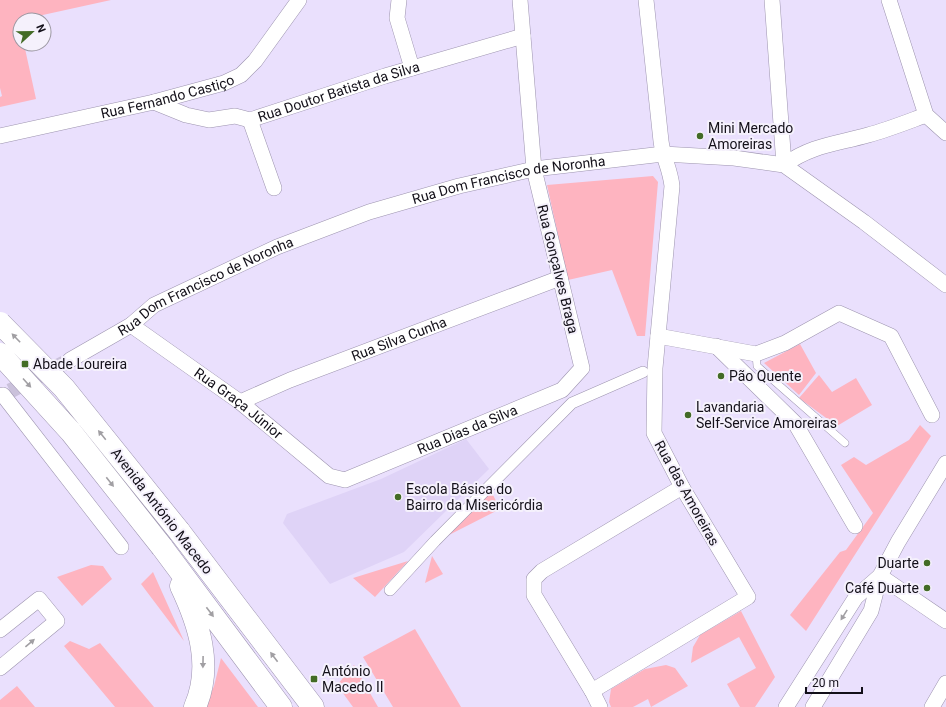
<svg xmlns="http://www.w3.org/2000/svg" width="946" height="707" viewBox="0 0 946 707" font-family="Roboto,sans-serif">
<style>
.built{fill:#dfd3f7}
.green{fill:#feb4c0}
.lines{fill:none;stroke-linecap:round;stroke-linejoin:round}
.minor-tunnel{stroke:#cac1db;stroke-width:15;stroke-dasharray:15 8;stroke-linecap:butt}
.service-casing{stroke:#9d94af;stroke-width:8}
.pedestrian-casing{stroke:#9d94af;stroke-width:12}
.minor-casing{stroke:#9d94af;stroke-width:16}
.trunk-casing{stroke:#9d94af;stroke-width:23}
.service{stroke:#fff;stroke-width:7}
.pedestrian{stroke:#fff;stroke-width:11}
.minor{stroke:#fff;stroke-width:15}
.trunk{stroke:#fff;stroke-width:22}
.trunk-bridge-casing{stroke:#9d94af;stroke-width:23;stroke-linecap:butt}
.trunk-bridge{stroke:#fff;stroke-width:22}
.oneway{fill:#a19fa3}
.poi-dot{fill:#436b26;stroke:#f5f1fc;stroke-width:1.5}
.labels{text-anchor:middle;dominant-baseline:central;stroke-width:4;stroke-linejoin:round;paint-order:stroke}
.street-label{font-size:14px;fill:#131019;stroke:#f5f1fc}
.poi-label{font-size:14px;fill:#131019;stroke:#f5f1fc;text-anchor:start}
</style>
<rect width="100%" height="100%" fill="#eae0fd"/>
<path class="built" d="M466,439L489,469L404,552L330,584L283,523L287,514L381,479Z"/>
<path class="green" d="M0,0H111L20,20V44H24L36,99L0,107V97L2,96L0,88Z
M653,176L658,182L645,336H637L612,270L568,280L547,185Z
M800,344L816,373L799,395L764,363Z
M819,375L832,392L856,378L872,405L837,426L799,398Z
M920,425L931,436L806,631L790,615L840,552L846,550L873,513L841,465L854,457L866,465L909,440Z
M491,491L500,509L447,536Z
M432,556L443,574L425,583Z
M408,561L375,597L353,578Z
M91,565L103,566L112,579L82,606L57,577Z
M153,572L184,641L141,584Z
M741,611L775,677L755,707H740L727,684L756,668L739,637L691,663L693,647L700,635Z
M415,629L461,707H393L363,657Z
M70,641L89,649L100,643L154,707H115L64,646Z
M221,658L258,707H205L214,686Z
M354,665L378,707H353L337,685Z
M666,665L675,668L688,686L651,707L648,699L633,707H611L609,702L611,689L645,669Z
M17,686L35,707H0V700Z"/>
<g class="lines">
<path class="minor-tunnel" d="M10,391L70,360"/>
<defs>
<path id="service" d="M756,354L757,366L845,443"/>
<path id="pedestrian" d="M390,590L435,541L572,403L643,372"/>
<g id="minor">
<path d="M399,0L397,18L412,68"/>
<path d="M772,0L784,165C812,145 836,144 868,135C887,130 907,122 926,115"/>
<path d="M889,0L926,115L946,133"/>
<path id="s1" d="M154,102L186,115L209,120L235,116L250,120L385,76L523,36"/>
<path d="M250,120L274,188"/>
<path id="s2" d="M0,136L154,102L224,83L241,75L255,61L299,0"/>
<path id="s3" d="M131,325L240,402L329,476L345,480L562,390L582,368L534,169L520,0"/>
<path d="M658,336L756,354L785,343L839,313L891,336L932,415"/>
<path d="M716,346L795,423L855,526"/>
<path id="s4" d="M70,360L131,325L154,305L277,247L369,212L459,186L534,169L663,154L734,158L784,165L864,222L946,285"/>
<path d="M3,395L121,547"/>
<path id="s5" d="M240,402L290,380L560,278"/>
<path d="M880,576L946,621"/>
<path d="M0,630L39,599L57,621L0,668"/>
<path d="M592,691L748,597L682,487L654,433L655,368L672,186C670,168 663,158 661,141L646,0"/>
<path d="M600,707L592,691L534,595V579L542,571L682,487"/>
<path d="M786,707L856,597L880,576"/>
<path d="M813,707L871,611L880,576L898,542L946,463"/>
<path d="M932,707L946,683"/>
</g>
<path id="trunk" d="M179,531L313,707
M162,547L281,707
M181,586C199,624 213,666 195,707"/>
</defs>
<use href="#service" class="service-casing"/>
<use href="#pedestrian" class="pedestrian-casing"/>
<use href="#minor" class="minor-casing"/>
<use href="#trunk" class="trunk-casing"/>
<use href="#service" class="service"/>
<use href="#pedestrian" class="pedestrian"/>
<use href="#minor" class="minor"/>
<use href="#trunk" class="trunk"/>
<defs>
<path id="trunk-bridge" d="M0,323L64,388L179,531
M0,354L71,432L162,547"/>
</defs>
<use href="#trunk-bridge" class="trunk-bridge-casing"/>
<use href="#trunk-bridge" class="trunk-bridge"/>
</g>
<defs><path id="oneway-solid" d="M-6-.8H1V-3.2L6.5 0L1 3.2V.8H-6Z"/></defs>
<g class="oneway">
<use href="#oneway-solid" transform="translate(16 338) rotate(-134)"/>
<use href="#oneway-solid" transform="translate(27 383) rotate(48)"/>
<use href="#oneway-solid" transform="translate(102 435) rotate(-129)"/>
<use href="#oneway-solid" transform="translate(110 482) rotate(52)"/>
<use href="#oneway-solid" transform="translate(210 612) rotate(53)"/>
<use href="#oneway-solid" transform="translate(844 615) rotate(122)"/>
<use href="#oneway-solid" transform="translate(30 643) rotate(-40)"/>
<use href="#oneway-solid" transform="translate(274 657) rotate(-127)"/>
<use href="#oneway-solid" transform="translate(203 662) rotate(91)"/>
</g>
<g class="poi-dot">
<circle cx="700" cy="136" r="4"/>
<rect x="21" y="360" width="8" height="8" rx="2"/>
<circle cx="721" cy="376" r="4"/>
<circle cx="688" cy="415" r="4"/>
<circle cx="398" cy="497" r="4"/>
<circle cx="927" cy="563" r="4"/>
<circle cx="927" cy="588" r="4"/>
<rect x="310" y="675" width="8" height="8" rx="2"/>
</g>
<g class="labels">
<g class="street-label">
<text stroke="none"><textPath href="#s1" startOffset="193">Rua Doutor Batista da Silva</textPath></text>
<text stroke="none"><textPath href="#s2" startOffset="172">Rua Fernando Castiço</textPath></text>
<text stroke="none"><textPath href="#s4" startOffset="479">Rua Dom Francisco de Noronha</textPath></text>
<text transform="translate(558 269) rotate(76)">Rua Gonçalves Braga</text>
<text stroke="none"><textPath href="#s4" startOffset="155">Rua Dom Francisco de Noronha</textPath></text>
<text stroke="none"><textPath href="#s5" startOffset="171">Rua Silva Cunha</textPath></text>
<text stroke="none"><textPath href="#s3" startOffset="133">Rua Graça Júnior</textPath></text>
<text stroke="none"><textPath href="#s3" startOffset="398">Rua Dias da Silva</textPath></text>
<text transform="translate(687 493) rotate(61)">Rua das Amoreiras</text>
<text transform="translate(162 511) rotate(52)">Avenida António Macedo</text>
</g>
<g class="poi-label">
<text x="708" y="128">Mini Mercado<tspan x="708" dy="16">Amoreiras</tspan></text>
<text x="33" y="364">Abade Loureira</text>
<text x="729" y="376">Pão Quente</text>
<text x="696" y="407">Lavandaria<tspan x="696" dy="16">Self-Service Amoreiras</tspan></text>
<text x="406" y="489">Escola Básica do<tspan x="406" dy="16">Bairro da Misericórdia</tspan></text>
<text x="919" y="563" text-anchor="end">Duarte</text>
<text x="919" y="588" text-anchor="end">Café Duarte</text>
<text x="322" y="671">António<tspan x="322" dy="16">Macedo II</tspan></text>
</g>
</g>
<g transform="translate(32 32) rotate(68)"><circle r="19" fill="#f5f1fc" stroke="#9b97a1"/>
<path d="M0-3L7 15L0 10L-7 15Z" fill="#436b26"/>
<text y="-6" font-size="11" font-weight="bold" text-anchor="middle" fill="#131019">N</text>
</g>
<path d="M806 687v6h56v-6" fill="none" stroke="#131019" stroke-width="2"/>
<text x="812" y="687" font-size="12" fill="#131019" stroke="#f5f1fc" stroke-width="3" paint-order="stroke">20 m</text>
</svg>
